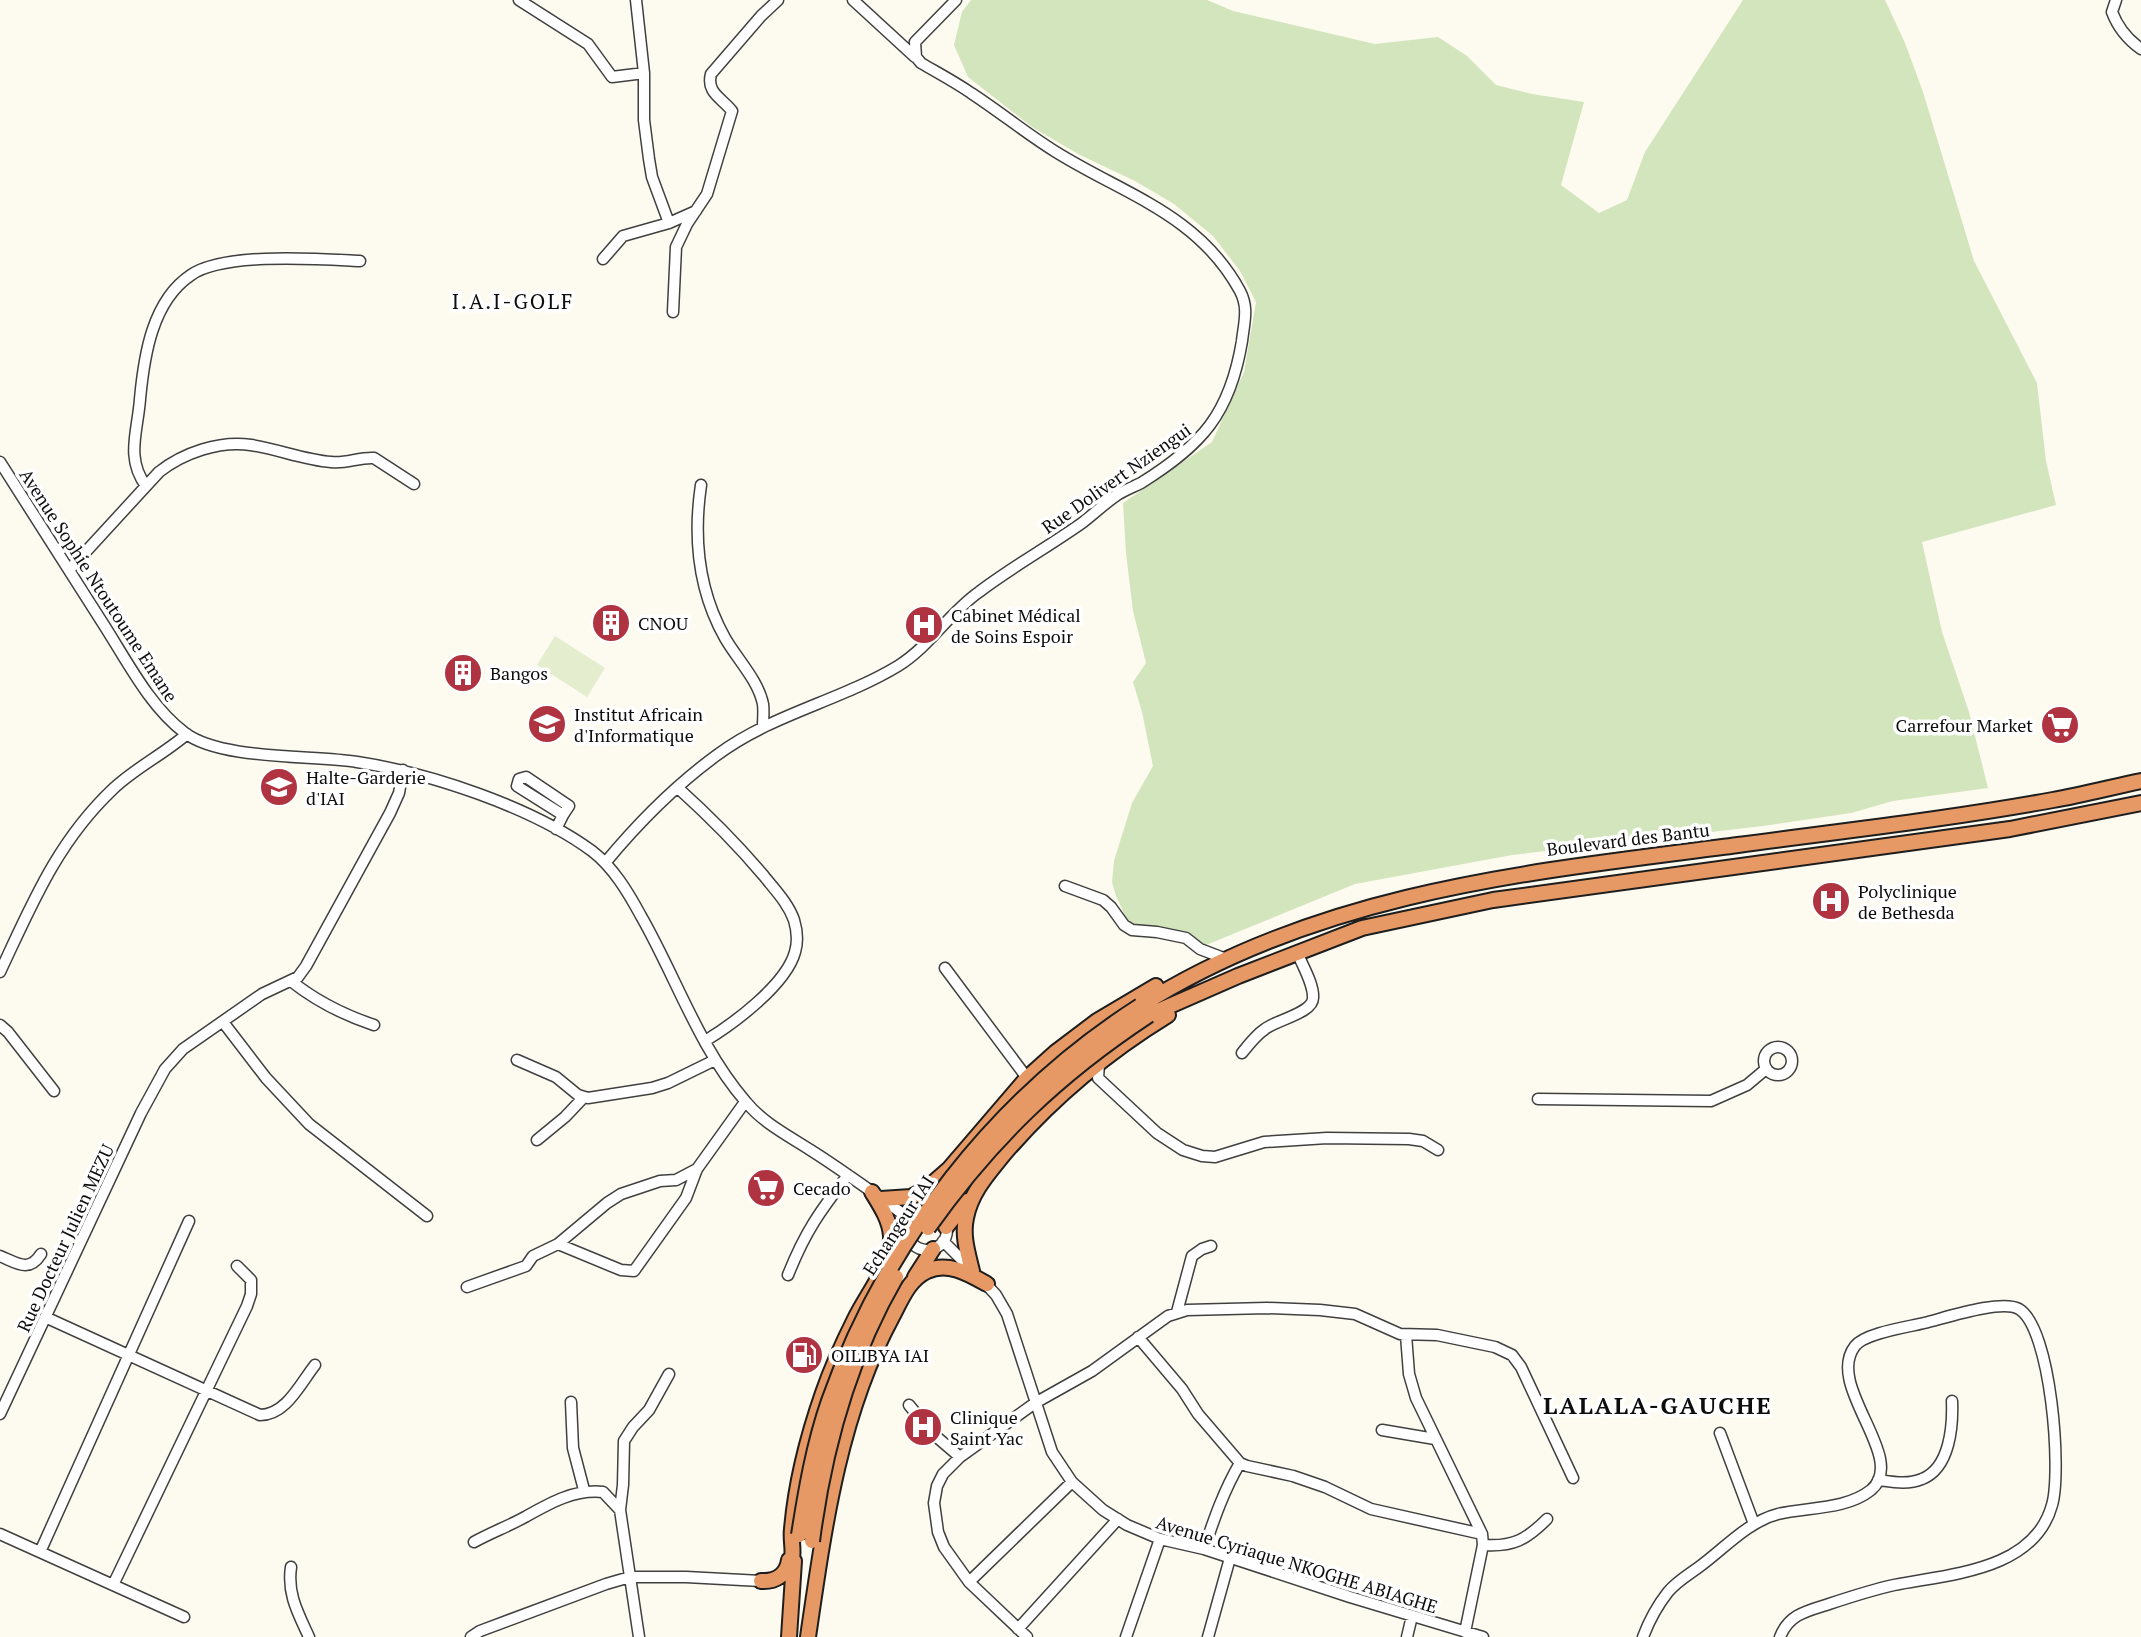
<svg xmlns="http://www.w3.org/2000/svg" width="2141" height="1637" viewBox="0 0 2141 1637" font-family="'PT Serif',serif">
<style>
.grass{fill:#d3e5bc}
.pitch{fill:#e4edcd}
.lines{fill:none;stroke-linecap:round;stroke-linejoin:round}
.minor-casing{stroke:#404040;stroke-width:13}
.highway-casing{stroke:#1e1e1e;stroke-width:18}
.minor{stroke:#fff;stroke-width:10}
.highway{stroke:#e69965;stroke-width:14}
.highway-bridge-casing{stroke:#1e1e1e;stroke-width:18;stroke-linecap:butt}
.highway-bridge{stroke:#e69965;stroke-width:14}
.labels{text-anchor:middle;dominant-baseline:central;stroke-width:7;stroke-linejoin:round;paint-order:stroke}
.street-label{font-size:18px;fill:#0d0d0d;stroke:#fff}
.poi-label{font-size:18px;fill:#0d0d0d;stroke:#fff;text-anchor:start}
.quarter-label{font-size:21px;letter-spacing:2px;fill:#0d0d0d;stroke:#fff}
.district-label{font-size:24px;font-weight:bold;letter-spacing:2px;fill:#0d0d0d;stroke:#fff}
</style>
<rect width="100%" height="100%" fill="#fdfaef"/>
<path class="grass" d="M971,0H1207L1233,11L1375,44L1438,37L1467,56L1496,85L1532,94L1584,102L1561,185L1599,213L1627,200L1645,152L1743,0H1885L1905,43L1923,92L1974,261L2037,383L2046,461L2056,505L1922,542L1942,632L1969,712L1988,788L1893,801L1851,813L1763,826L1512,855L1355,884L1206,945C1183,930 1157,929 1130,926L1116,896L1112,882L1114,861L1132,803L1153,766L1142,712L1133,682L1146,663L1133,611L1126,553L1123,503L1212,442L1244,372L1256,302L1240,271L1213,236L1174,204L1135,181L1080,155L1032,127L968,77L954,45L962,12Z"/>
<path class="pitch" d="M555,636L605,668L587,697L537,665Z"/>
<g class="lines">
<defs>
<path id="minor" d="M519,0L588,44L612,77L644,73
M636,0L644,73V120L649,159L652,177L669,223
M853,0L915,57
M2116,0L2112,12C2118,28 2127,39 2141,49
M603,259L623,236L669,223L696,211
M673,312L676,247L687,224L707,194L732,111C722,98 706,93 711,74L761,16L778,0
M0,462C34,515 68,568 102,622C126,659 149,706 185,733C221,760 311,755 357,762C430,773 532,807 592,851C613,867 628,892 641,916C676,977 699,1048 746,1102C763,1123 789,1136 812,1151C845,1172 878,1196 910,1219
M701,485C693,539 698,590 725,638C737,659 758,680 763,704C764,711 763,719 763,726
M146,486C125,458 138,430 140,399C144,356 152,301 191,275C224,252 319,259 360,261
M69,570L159,472C183,453 220,440 251,445C278,449 304,460 331,462C346,464 359,457 374,458L414,484
M678,788C709,816 737,844 764,876C775,890 788,903 794,920C797,930 798,942 795,952C786,985 733,1024 705,1041
M556,829L563,815L517,786L519,779L526,777L569,806L563,815
M605,863C638,823 676,785 717,755C772,714 840,701 898,666C930,646 949,613 979,592C1012,567 1048,547 1082,523C1094,514 1105,503 1117,495C1125,490 1133,487 1141,483C1202,445 1230,414 1242,341C1244,323 1249,308 1240,291C1198,214 1125,195 1056,152C1027,134 1000,112 971,93C955,82 938,73 921,63L916,57L915,42L956,0
M1065,886L1103,900L1111,907L1124,925L1132,930L1157,932L1186,938L1200,949L1226,959
M945,968L1027,1078
M0,972C32,904 57,842 113,789C135,768 164,754 187,734
M291,981C316,1001 344,1015 374,1025
M223,1022L266,1078L309,1124L427,1216
M0,1025L8,1032L54,1091
M1764 1061a14 14 0 1 1 28 0a14 14 0 1 1-28 0Z
M1242,1053C1249,1044 1256,1035 1265,1029C1276,1020 1313,1013 1313,998C1314,984 1302,965 1297,952
M517,1060L556,1077L578,1095L588,1098L652,1088L668,1083L715,1060
M1099,1064L1098,1078L1157,1133L1183,1150L1202,1156L1215,1157L1264,1142L1327,1138L1409,1139L1423,1141L1438,1150
M1538,1099L1711,1101L1747,1085L1766,1069
M537,1140L565,1117L583,1098
M907 1230a20 20 0 1 1 40 0a20 20 0 1 1-40 0Z
M943,1241L971,1269
M558,1244L607,1203L621,1194L660,1181L676,1180L697,1169
M0,1256C17,1263 29,1273 41,1254
M788,1275C805,1232 820,1211 848,1175
M984,1282L996,1295L1007,1314L1052,1452L1072,1482L1103,1510L1127,1525L1160,1539L1204,1549L1350,1597L1483,1637
M467,1287L526,1266L533,1256L558,1244L621,1270L634,1271L686,1198L697,1169L745,1102
M1177,1312L1192,1256L1202,1249L1211,1246
M45,1317L260,1415C286,1415 300,1384 315,1365
M1406,1335L1409,1374L1416,1398L1482,1534L1483,1545L1465,1632
M1138,1337L1182,1389L1198,1414L1240,1463L1247,1466L1293,1476L1325,1487L1371,1509L1482,1534
M571,1402L573,1448L584,1490
M909,1405L932,1433L960,1457
M0,1414L141,1113L165,1069L183,1049L262,994L298,977L306,966L390,813L399,793L403,770
M1382,1430L1435,1439
M1720,1433L1754,1524
M1878,1480C1893,1482 1908,1485 1922,1479C1950,1468 1953,1426 1952,1401
M620,1510L623,1485L624,1441L633,1427L649,1410L669,1374
M0,1534L184,1617
M474,1542C490,1533 509,1526 525,1517C550,1503 574,1489 603,1492L620,1510L639,1637
M1483,1545C1513,1547 1526,1540 1547,1519
M1204,1549C1214,1519 1224,1490 1240,1463
M40,1552L189,1221
M291,1567C287,1594 298,1613 309,1637
M969,1582L1072,1482
M113,1585L247,1306L251,1294V1280L237,1266
M1018,1629L1118,1519
M471,1637L480,1631L606,1584L630,1577H686L761,1581
M1027,1637L969,1582L944,1547L938,1532L934,1503L937,1486L943,1474L960,1457L1035,1403L1092,1371L1168,1316L1187,1310L1267,1308L1320,1310L1355,1314L1400,1334L1437,1335L1495,1347L1512,1355L1521,1367L1573,1478
M1126,1637L1160,1539
M1208,1637L1230,1558
M1407,1637L1412,1616
M1643,1637C1649,1621 1657,1606 1668,1592C1676,1582 1688,1575 1699,1567C1724,1549 1747,1522 1778,1514C1807,1507 1846,1510 1871,1490C1909,1458 1824,1386 1855,1346C1865,1333 1908,1327 1924,1323C1945,1318 2001,1299 2019,1309C2051,1328 2062,1471 2052,1505C2034,1571 1949,1574 1894,1585C1872,1590 1850,1597 1829,1604C1807,1611 1789,1614 1780,1637"/>
<path id="highway" d="M1140,1006C1322,891 1530,872 1738,845C1843,831 1949,819 2053,800C2082,795 2112,787 2141,781
M1149,1015L1238,976L1362,928L1493,900L2010,829L2141,803
M881,1199L911,1197L926,1189L949,1169L1027,1078L1056,1052L1097,1021L1156,986
M946,1227L967,1201
M972,1271C968,1254 962,1236 966,1218C971,1192 988,1174 1004,1154C1051,1099 1106,1053 1168,1015
M915,1277L933,1249
M787,1569C797,1555 790,1544 792,1529C796,1482 808,1436 823,1393C832,1367 843,1343 855,1319C867,1294 892,1265 891,1236C890,1220 880,1205 872,1192
M761,1581C775,1582 787,1575 789,1560
M789,1637L794,1561
M808,1637C824,1528 839,1415 892,1317C901,1300 909,1279 927,1271C948,1261 969,1274 987,1284"/>
</defs>
<use href="#minor" class="minor-casing"/>
<use href="#highway" class="highway-casing"/>
<use href="#minor" class="minor"/>
<use href="#highway" class="highway"/>
<defs>
<path id="highway-bridge" d="M928,1228C991,1139 1058,1075 1149,1015
M799,1535C806,1490 814,1444 829,1401C886,1240 996,1098 1140,1006
M812,1541C824,1448 849,1358 896,1277"/>
</defs>
<use href="#highway-bridge" class="highway-bridge-casing"/>
<use href="#highway-bridge" class="highway-bridge"/>
</g>
<defs>
<symbol id="building-disc" viewBox="-11 -11 22 22"><circle r="9.5" fill="#af3340" stroke="#fff"/><path d="M-4-6H4V6H1V3H-1V6H-4ZM-2.5-4.3h1.7v1.8h-1.7ZM.8-4.3h1.7v1.8H.8ZM-2.5-1h1.7V.8h-1.7ZM.8-1h1.7V.8H.8Z" fill="#fff"/></symbol>
<symbol id="hospital-disc" viewBox="-11 -11 22 22"><circle r="9.5" fill="#af3340" stroke="#fff"/><path d="M-5-5h3v3.5h4V-5h3V5h-3V1.5h-4V5h-3Z" fill="#fff"/></symbol>
<symbol id="university-disc" viewBox="-11 -11 22 22"><circle r="9.5" fill="#af3340" stroke="#fff"/><path d="M0-5L7-2L0 1L-7-2ZM-4 1L0 2.5L4 1V4Q0 6-4 4Z" fill="#fff"/></symbol>
<symbol id="supermarket-disc" viewBox="-11 -11 22 22"><circle r="9.5" fill="#af3340" stroke="#fff"/><path d="M-6-5.5h2.5l.6 2H6L4.5 2H-2.5L-4.4-4H-6ZM-1.5 3.2a1.3 1.3 0 1 0 .1 0ZM3 3.2a1.3 1.3 0 1 0 .1 0Z" fill="#fff"/></symbol>
<symbol id="school-disc" viewBox="-11 -11 22 22"><circle r="9.5" fill="#af3340" stroke="#fff"/><path d="M0-5L7-2L0 1L-7-2ZM-4 1L0 2.5L4 1V4Q0 6-4 4Z" fill="#fff"/></symbol>
<symbol id="fuel-disc" viewBox="-11 -11 22 22"><circle r="9.5" fill="#af3340" stroke="#fff"/><path d="M-5.5-6h7V0h2V4h1.3V-2.5L3-4.5l.8-.8L6-3V5H2.5V1h-1V6h-7ZM-4.2-4.7v3.2H.2V-4.7Z" fill="#fff"/></symbol>
</defs>
<g fill-rule="evenodd">
<use href="#building-disc" x="589" y="601" width="44" height="44"/>
<use href="#hospital-disc" x="902" y="603" width="44" height="44"/>
<use href="#building-disc" x="441" y="651" width="44" height="44"/>
<use href="#university-disc" x="525" y="702" width="44" height="44"/>
<use href="#supermarket-disc" x="2038" y="703" width="44" height="44"/>
<use href="#school-disc" x="257" y="765" width="44" height="44"/>
<use href="#hospital-disc" x="1809" y="879" width="44" height="44"/>
<use href="#supermarket-disc" x="744" y="1166" width="44" height="44"/>
<use href="#fuel-disc" x="782" y="1333" width="44" height="44"/>
<use href="#hospital-disc" x="901" y="1405" width="44" height="44"/>
</g>
<g class="labels">
<g class="street-label">
<text transform="translate(1116 478) rotate(-35)">Rue Dolivert Nziengui</text>
<text transform="translate(99 585) rotate(57)">Avenue Sophie Ntoutoume Emane</text>
<text transform="translate(1628 839) rotate(-7)">Boulevard des Bantu</text>
<text transform="translate(898 1225) rotate(-57)">Echangeur IAI</text>
<text transform="translate(65 1238) rotate(-65)">Rue Docteur Julien MEZU</text>
<text transform="translate(1297 1564) rotate(17)">Avenue Cyriaque NKOGHE ABIAGHE</text>
</g>
<g class="poi-label">
<text x="951" y="615">Cabinet Médical<tspan x="951" dy="21">de Soins Espoir</tspan></text>
<text x="638" y="623">CNOU</text>
<text x="490" y="673">Bangos</text>
<text x="574" y="714">Institut Africain<tspan x="574" dy="21">d'Informatique</tspan></text>
<text x="2033" y="725" text-anchor="end">Carrefour Market</text>
<text x="306" y="777">Halte-Garderie<tspan x="306" dy="21">d'IAI</tspan></text>
<text x="1858" y="891">Polyclinique<tspan x="1858" dy="21">de Bethesda</tspan></text>
<text x="793" y="1188">Cecado</text>
<text x="831" y="1355">OILIBYA IAI</text>
<text x="950" y="1417">Clinique<tspan x="950" dy="21">Saint Yac</tspan></text>
</g>
<g class="quarter-label">
<text x="513" y="301">I.A.I-GOLF</text>
</g>
<g class="district-label">
<text x="1658" y="1405">LALALA-GAUCHE</text>
</g>
</g>
</svg>
